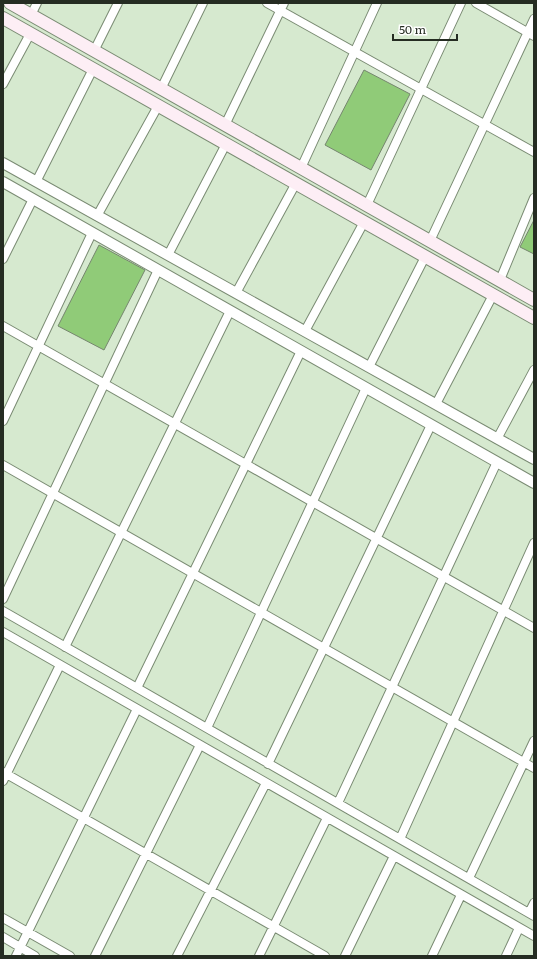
<svg xmlns="http://www.w3.org/2000/svg" width="537" height="959" viewBox="0 0 537 959" font-family="Literata,serif">
<style>
.building{fill:#90cb78;stroke:#75866e}
.lines{fill:none;stroke-linecap:round;stroke-linejoin:round}
.minor-casing{stroke:#7a8b73;stroke-width:10}
.tertiary-casing{stroke:#7a8b73;stroke-width:12}
.secondary-casing{stroke:#7a8b73;stroke-width:14}
.minor{stroke:#fff;stroke-width:8}
.tertiary{stroke:#fff;stroke-width:10}
.secondary{stroke:#fdeef5;stroke-width:12}
</style>
<rect width="100%" height="100%" fill="#d6e9cf"/>
<path class="building" d="M364,70L410,94L371,170L325,145Z
M534,220V254L520,247Z
M99,245L145,270L104,350L58,326Z"/>
<g class="lines">
<defs>
<path id="minor" d="M267,3L534,152
M476,3L534,36
M31,15L37,3
M94,51L118,3
M3,84L30,34
M161,89L203,3
M225,125L284,3
M301,168L377,3
M36,182L93,69
M367,205L461,3
M97,216L158,106
M430,241L534,19
M168,255L226,144
M3,259L33,199
M500,280L534,198
M236,293L296,183
M3,326L534,628
M305,331L364,222
M369,367L425,257
M436,404L493,295
M3,421L92,233
M497,439L534,370
M3,465L534,768
M3,599L158,270
M3,611L534,916
M3,632L534,936
M65,647L230,311
M137,688L301,351
M207,728L366,388
M268,764L431,425
M3,772L325,956
M3,781L60,665
M338,803L497,462
M400,839L534,543
M469,878L534,741
M529,913L534,903
M3,918L70,956
M3,937L35,956
M16,956L137,709
M95,956L200,745
M177,956L266,783
M259,956L327,818
M345,956L394,856
M432,956L461,895
M506,956L519,928"/>
<path id="tertiary" d="M3,163L534,459
M3,182L534,483"/>
<path id="secondary" d="M10,3L534,300
M3,18L534,318"/>
</defs>
<use href="#minor" class="minor-casing"/>
<use href="#tertiary" class="tertiary-casing"/>
<use href="#secondary" class="secondary-casing"/>
<use href="#minor" class="minor"/>
<use href="#tertiary" class="tertiary"/>
<use href="#secondary" class="secondary"/>
</g>
<rect width="537" height="959" fill="none" stroke="#252c22" stroke-width="8"/>
<path d="M393 34v6h64v-6" fill="none" stroke="#252c22" stroke-width="2"/>
<text x="399" y="34" font-size="12" fill="#252c22" stroke="#ffffff" stroke-width="3" paint-order="stroke">50 m</text>
</svg>
